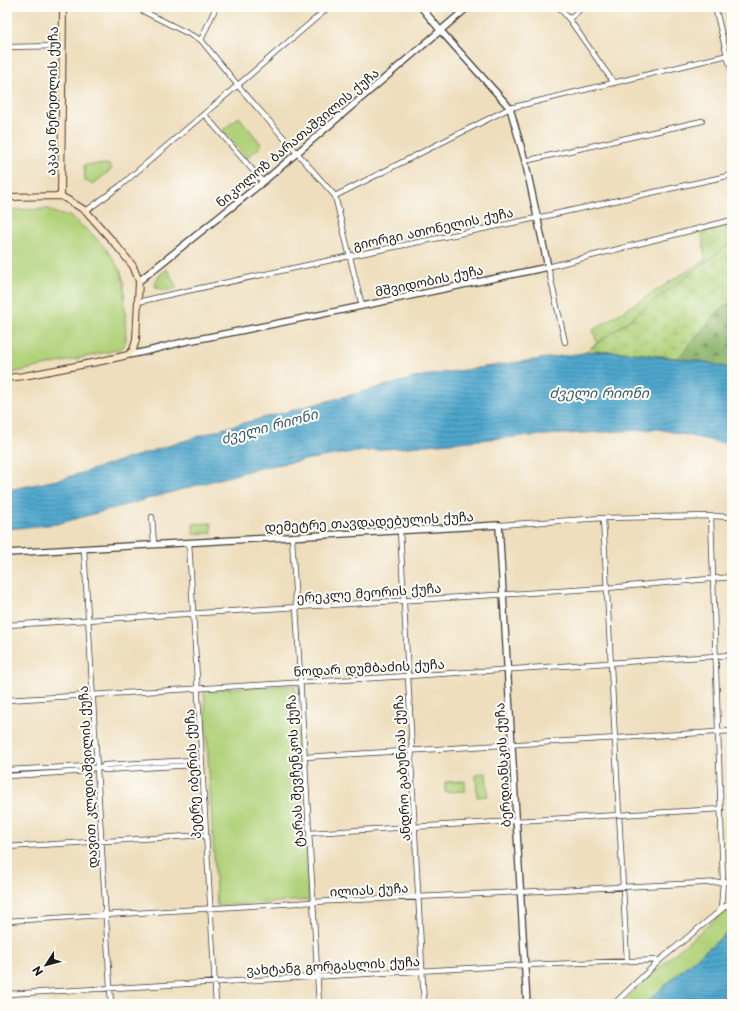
<svg xmlns="http://www.w3.org/2000/svg" width="739" height="1011" viewBox="0 0 739 1011" font-family="'Playpen Sans','Noto Sans Georgian',sans-serif">
<style>
.grass{fill:url(#grass-dots);stroke:#66774b}
.forest{fill:url(#forest-firs);stroke:#546843}
.wetland{fill:url(#wetland-marsh);stroke:#66774b}
.park{fill:#b1d27a;stroke:#66774b}
.water{fill:url(#water-rules);stroke:#366274}
.lines{fill:none;stroke-linecap:round;stroke-linejoin:round}
.minor-casing{stroke:#3c3934;stroke-width:6}
.tertiary-casing{stroke:#3c3934;stroke-width:8}
.secondary-casing{stroke:#3c3934;stroke-width:8}
.minor{stroke:#fff;stroke-width:4.5}
.tertiary{stroke:#fff;stroke-width:5.5}
.secondary{stroke:#fde5c5;stroke-width:6}
.labels{text-anchor:middle;dominant-baseline:central;stroke-width:4;stroke-linejoin:round;paint-order:stroke}
.street-label{font-size:13px;fill:#1c1c1c;stroke:#fdfcf7}
.water-label{font-size:14px;font-style:italic;fill:#335b6c;stroke:#fdfcf7}
</style>
<defs>
<pattern id="grass-dots" width="8" height="8" patternUnits="userSpaceOnUse"><rect width="8" height="8" fill="#b1d27a"/><path d="M2 2h.1M6 6h.1" fill="none" stroke="#98b469" stroke-width="1.8" stroke-linecap="round"/></pattern>
<pattern id="forest-firs" width="22" height="20" patternUnits="userSpaceOnUse"><rect width="22" height="20" fill="#8cb46a"/><path d="M5 1l3.5 6h-7zM16 11l3.5 6h-7z" fill="#729256"/></pattern>
<pattern id="wetland-marsh" width="20" height="14" patternUnits="userSpaceOnUse"><rect width="20" height="14" fill="#b1d27a"/><path d="M1 5h8M5 5V1M11 12h8M15 12V8" fill="none" stroke="#98b469"/></pattern>
<pattern id="water-rules" width="6" height="5" patternUnits="userSpaceOnUse"><rect width="6" height="5" fill="#50a7cd"/><path d="M0 2.5h6" fill="none" stroke="#4287a6"/></pattern>
</defs>
<rect width="100%" height="100%" fill="#fdfcf7"/>
<filter id="ink" filterUnits="userSpaceOnUse"><feTurbulence type="fractalNoise" baseFrequency=".025" numOctaves="2"/><feDisplacementMap in="SourceGraphic" scale="8" xChannelSelector="R" yChannelSelector="G"/><feConvolveMatrix kernelMatrix="1 2 1 2 8 2 1 2 1" color-interpolation-filters="sRGB"/></filter>
<filter id="wash" filterUnits="userSpaceOnUse"><feTurbulence type="fractalNoise" baseFrequency=".012" numOctaves="4" result="noise"/><feDisplacementMap in="SourceGraphic" scale="16" xChannelSelector="R" yChannelSelector="G"/><feGaussianBlur stdDeviation="0.9" result="paint"/><feColorMatrix in="noise" values="0 0 0 0 0 0 0 0 0 0 0 0 0 0 0 0 0 1.4 0 .05"/><feComposite in="paint" operator="in"/></filter>
<g filter="url(#wash)">
<rect width="100%" height="100%" fill="#eedebd"/>
<path class="grass" d="M732,225V300L718,312L678,358L632,353H584L597,343L593,330L705,260L702,232Z
M167,269L177,288C169,290 163,292 156,287L155,284L159,276Z"/>
<path class="forest" d="M732,300V369L706,362L678,358L718,312Z"/>
<path class="wetland" d="M732,242V300L718,312L678,358C647,355 615,348 584,353L632,318Z"/>
<path class="park" d="M239,117L262,145L247,158L223,130Z
M108,164L112,169L93,184L85,181L84,165Z
M49,209C53,213 62,216 68,215L94,236L107,250L121,272L124,283L126,340L124,346L121,349L7,374V361L14,353L12,349L13,348L7,338V210Z
M211,523L212,533L193,534V524Z
M295,685L309,900L217,906L204,690Z
M486,773L488,796L477,797L476,774Z
M465,781V791L445,792V782Z
M732,905V929L685,967L645,1004H619L673,955Z"/>
<path class="water" d="M596,351L632,353L706,362L732,369V445L658,429L511,437L346,453L259,468L57,524L7,529V490L62,479L165,447L221,429L422,376Z
M732,929V1004H645L685,967Z"/>
</g>
<g filter="url(#ink)">
<g class="lines">
<defs>
<path id="minor" d="M135,7L201,40L240,88L335,196L362,306
M559,7L569,19L614,83
M715,7L727,55L732,72
M569,19L583,7
M201,40L216,7
M7,47L62,46
M204,114L263,182
M525,161L702,121
M335,196L510,108L732,54
M86,211L120,186L329,7
M138,302L168,295L350,256L537,218L732,175
M565,342L548,267L732,220
M711,516L723,882L721,910
M152,517L154,544
M603,518L627,961
M499,525L603,518L711,516L732,517
M400,530L412,750L411,760L424,1004
M292,537L319,1004
M189,542L216,1004
M84,549L111,1004
M7,625L607,588L732,577
M7,700L408,676L732,655
M305,757L732,731
M102,768L104,765H105L194,760L197,763
M7,770L90,766L92,768
M7,776L90,771L92,768H102L104,770L194,765L197,763L202,762
M309,833L721,809
M7,847L206,835
M7,921L313,902L723,882L732,881
M7,994L525,965L660,960
M614,1004L660,960L732,901"/>
<path id="tertiary" d="M139,281L263,182L468,7
M128,355C150,352 171,344 193,340C312,317 430,292 548,267L525,161L510,108L440,30L421,7
M7,553L499,525L527,1004"/>
<path id="secondary" d="M61,196L63,7
M7,197L61,196L73,203L86,211L116,245L133,266L139,281L136,340L133,350L128,355L102,361L24,376L7,378"/>
</defs>
<use href="#minor" class="minor-casing"/>
<use href="#tertiary" class="tertiary-casing"/>
<use href="#secondary" class="secondary-casing"/>
<use href="#minor" class="minor"/>
<use href="#tertiary" class="tertiary"/>
<use href="#secondary" class="secondary"/>
</g>
</g>
<g class="labels">
<g class="street-label">
<text transform="translate(51 101) rotate(-89)">აკაკი წერეთლის ქუჩა</text>
<text transform="translate(297 137) rotate(-40)">ნიკოლოზ ბარათაშვილის ქუჩა</text>
<text transform="translate(433 228) rotate(-12)">გიორგი ათონელის ქუჩა</text>
<text transform="translate(429 280) rotate(-12)">მშვიდობის ქუჩა</text>
<text transform="translate(369 521) rotate(-3)">დემეტრე თავდადებულის ქუჩა</text>
<text transform="translate(369 592) rotate(-4)">ერეკლე მეორის ქუჩა</text>
<text transform="translate(369 667) rotate(-3)">ნოდარ დუმბაძის ქუჩა</text>
<text transform="translate(502 765) rotate(-93)">ბერდიანსკის ქუჩა</text>
<text transform="translate(401 768) rotate(-93)">ანდრო გაბუნიას ქუჩა</text>
<text transform="translate(294 771) rotate(-93)">ტარას შევჩენკოს ქუჩა</text>
<text transform="translate(192 774) rotate(-93)">პეტრე იბერის ქუჩა</text>
<text transform="translate(87 777) rotate(-93)">დავით კლდიაშვილის ქუჩა</text>
<text transform="translate(369 889) rotate(-3)">ილიას ქუჩა</text>
<text transform="translate(333 965) rotate(-3)">ვახტანგ გორგასლის ქუჩა</text>
</g>
<g class="water-label">
<text x="599" y="392">ძველი რიონი</text>
<text transform="translate(269 426) rotate(-15)">ძველი რიონი</text>
</g>
</g>
<rect width="739" height="1011" fill="none" stroke="#fdfcf7" stroke-width="24"/>
<g transform="translate(46 965) rotate(234)" stroke="#fdfcf7" stroke-width="3" paint-order="stroke">
<path d="M0-3L7 15L0 10L-7 15Z" fill="#1c1c1c"/>
<text y="-6" font-size="11" font-weight="bold" text-anchor="middle" fill="#1c1c1c">N</text>
</g>
</svg>
